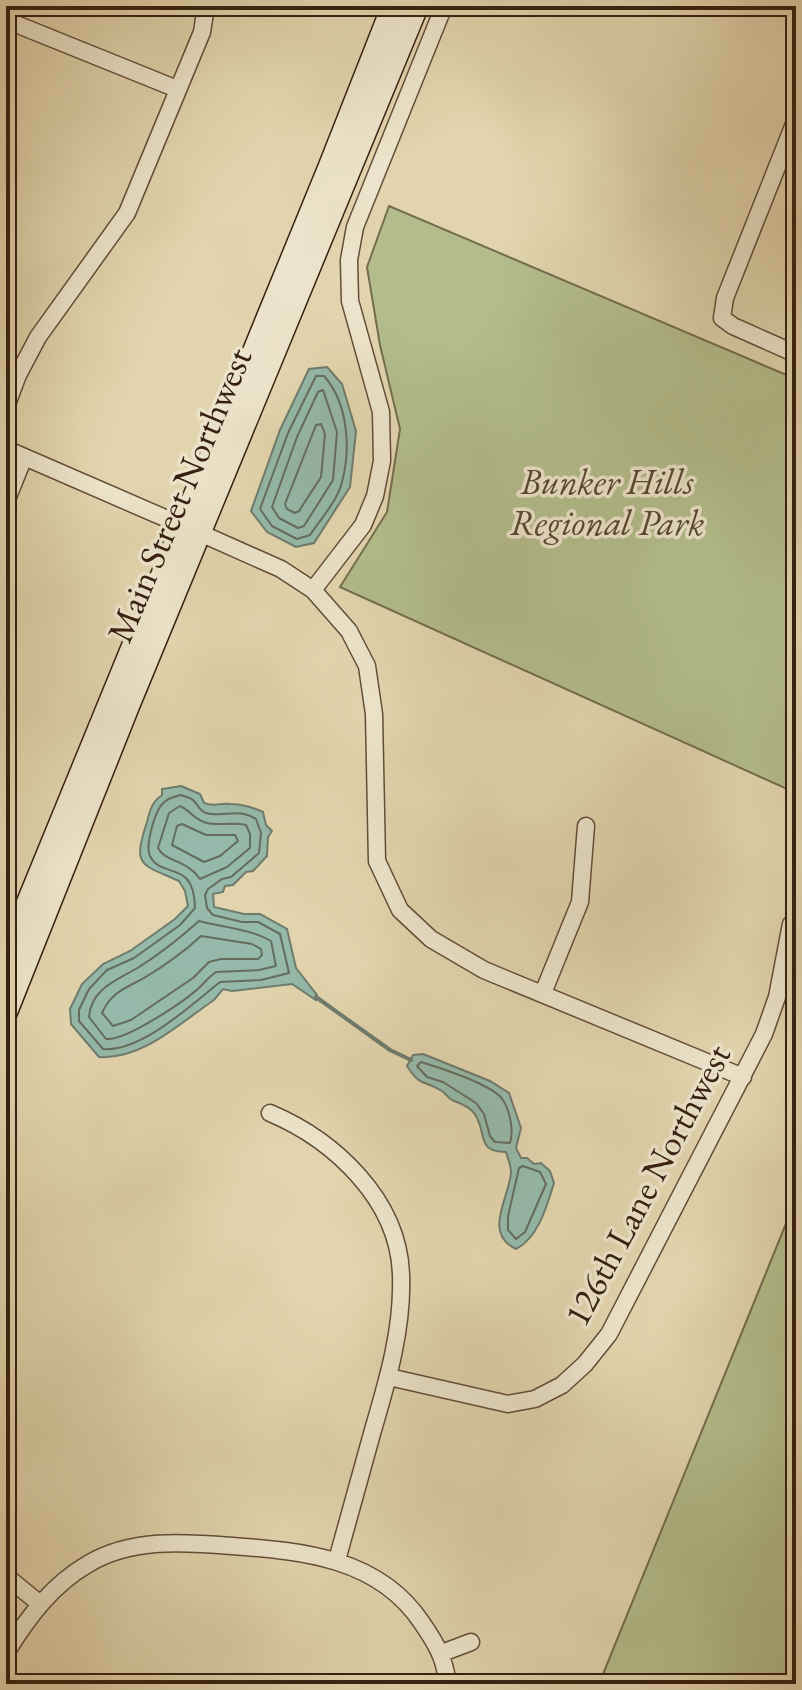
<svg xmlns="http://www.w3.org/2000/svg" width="802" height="1690" viewBox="0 0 802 1690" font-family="'EB Garamond',serif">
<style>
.green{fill:#b2bd8b;stroke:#746e4e;stroke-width:2}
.water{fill:#95b9aa;stroke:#6f7c6d;stroke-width:2}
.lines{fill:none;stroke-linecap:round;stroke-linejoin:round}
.shore{stroke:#666c5e;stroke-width:2}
.stream{stroke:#6f7c6d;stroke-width:4}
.minor-casing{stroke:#624d38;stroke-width:19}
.secondary-casing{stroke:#372011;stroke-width:25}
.minor{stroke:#ece4ca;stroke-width:16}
.secondary{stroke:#ece4ca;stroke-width:22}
.labels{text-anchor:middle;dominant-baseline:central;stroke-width:7;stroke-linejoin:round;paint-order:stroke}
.park-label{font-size:36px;font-style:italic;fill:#564730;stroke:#ece4ca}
.street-label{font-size:36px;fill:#372011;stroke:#ece4ca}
</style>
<rect width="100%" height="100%" fill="#e2d5ad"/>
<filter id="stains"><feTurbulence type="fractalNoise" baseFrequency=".0025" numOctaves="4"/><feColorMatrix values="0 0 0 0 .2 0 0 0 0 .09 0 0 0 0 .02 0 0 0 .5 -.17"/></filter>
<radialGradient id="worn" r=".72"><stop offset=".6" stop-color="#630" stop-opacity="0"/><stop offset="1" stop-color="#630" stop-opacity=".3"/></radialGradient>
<path class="green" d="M389,206L796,379V793L340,587L387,512L400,429L380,345L367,267Z
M796,1199V1684H599Z"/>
<path class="water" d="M327,367L342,384L356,431L350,487L314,543L296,547L267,532L251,511L280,430L309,369Z
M181,786L200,794L204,803C214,807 220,803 230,804C242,804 252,807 263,812L266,825L272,831L268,837L267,856L253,871L246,872L233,885L225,886L223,892L213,894L214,907L244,914H260L287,929L296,968L317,995L316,1000L292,984L232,991L223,989L214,1000C180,1023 142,1060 99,1057L71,1024L70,1009L82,984L103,964L130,951L175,919L188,906L185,891L179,881C141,864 132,867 147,822C150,810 152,802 162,795V789Z
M423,1054L490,1081L509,1093L521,1128L516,1148L521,1158H527L534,1164L541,1163L550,1171L554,1183C547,1206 538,1238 516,1249C482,1233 510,1197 511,1172C511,1165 508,1159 506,1152C478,1152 486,1136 477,1118C472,1107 461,1104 452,1100C447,1097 446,1094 442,1091C425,1080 421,1088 407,1066L413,1055Z"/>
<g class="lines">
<path class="shore" d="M316,376H324C348,403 351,448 342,482C338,500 320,520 310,535L297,539L272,526L260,509L288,433Z
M323,390L337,432L333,480L304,526L298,528L279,518L272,507L297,437L318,392Z
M321,424L325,434L321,477L299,511L295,513L287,509L285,504L316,425Z
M181,795C185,797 190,797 193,800C199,805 198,810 206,813C223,818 238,807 256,819L261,833L259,853L231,877L222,879L208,889L205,895L207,908L213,915L242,922H258L280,934L289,973L261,980L220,982C192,1004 142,1052 103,1049L79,1021V1010L89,989L107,970L134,958L180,925L195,908C194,858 162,880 150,856C145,847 154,816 160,807C165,799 173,797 181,795Z
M180,806C190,810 194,820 207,823C218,826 232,822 246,825L250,834V848L227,867L200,879C186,859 165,862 158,848L169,813Z
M182,824L206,835H235L238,841L220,856L204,862L172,845L177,826Z
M199,921C221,927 251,929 271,941L276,966L259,970L216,972C210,976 207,980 202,985C187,1000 126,1041 106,1039L89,1017C91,988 118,980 139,967C160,954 181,937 199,921Z
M201,936L252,944L261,949L262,955L258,959H221L209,962L193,978L131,1020L113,1026L102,1013C111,992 126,988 144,978C164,966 185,951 201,936Z
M421,1062C438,1067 494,1085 503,1100C510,1111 514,1131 510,1143L495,1142L490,1136L484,1114L476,1103L443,1082L427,1077L417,1066Z
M523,1166L540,1172L546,1184L525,1232L516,1239L508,1230V1216L519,1168Z"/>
<path class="stream" d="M316,997L390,1050L411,1060"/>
<defs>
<path id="minor" d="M6,20L177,89
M796,119L725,298L722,318L733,326L796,354
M6,407L18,375L38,337L127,213L202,32L206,6
M6,449L181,525
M6,502L24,457
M200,533L281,569L313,590L349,631L367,666L374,714L377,861L400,910L431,939L484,970L743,1077
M313,590L363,525L375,496L382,461L381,412L350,301L349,260L355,227L444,6
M543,993L580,902L586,826
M270,1113C334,1140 399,1200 401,1275C403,1328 388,1379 373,1430C361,1474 349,1517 337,1560
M389,1377L508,1404L535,1399L562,1385L585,1364L609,1334L764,1034L777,997L791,924
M6,1576L40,1604
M6,1653C28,1617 52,1585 88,1564C131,1538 184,1542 232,1546C303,1551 379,1558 422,1623C437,1645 444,1657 448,1684
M442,1653L471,1642"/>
<path id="secondary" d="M6,956L330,166L393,6
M6,1012L128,706L417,6"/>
</defs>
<use href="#minor" class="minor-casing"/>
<use href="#secondary" class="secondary-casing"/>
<use href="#minor" class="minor"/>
<use href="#secondary" class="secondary"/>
</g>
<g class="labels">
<g class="park-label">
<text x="607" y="481">Bunker Hills<tspan x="607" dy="41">Regional Park</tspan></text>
</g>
<g class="street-label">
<text transform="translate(179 495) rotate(-67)">Main Street Northwest</text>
<text transform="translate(647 1185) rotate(-62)">126th Lane Northwest</text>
</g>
</g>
<rect width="802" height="1690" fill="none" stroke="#e2d5ad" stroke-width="32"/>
<rect x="8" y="8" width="786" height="1674" fill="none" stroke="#372011" stroke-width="4"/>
<rect x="16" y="16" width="770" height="1658" fill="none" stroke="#372011" stroke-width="2"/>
<rect width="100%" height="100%" filter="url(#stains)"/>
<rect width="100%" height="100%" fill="url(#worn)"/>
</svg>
